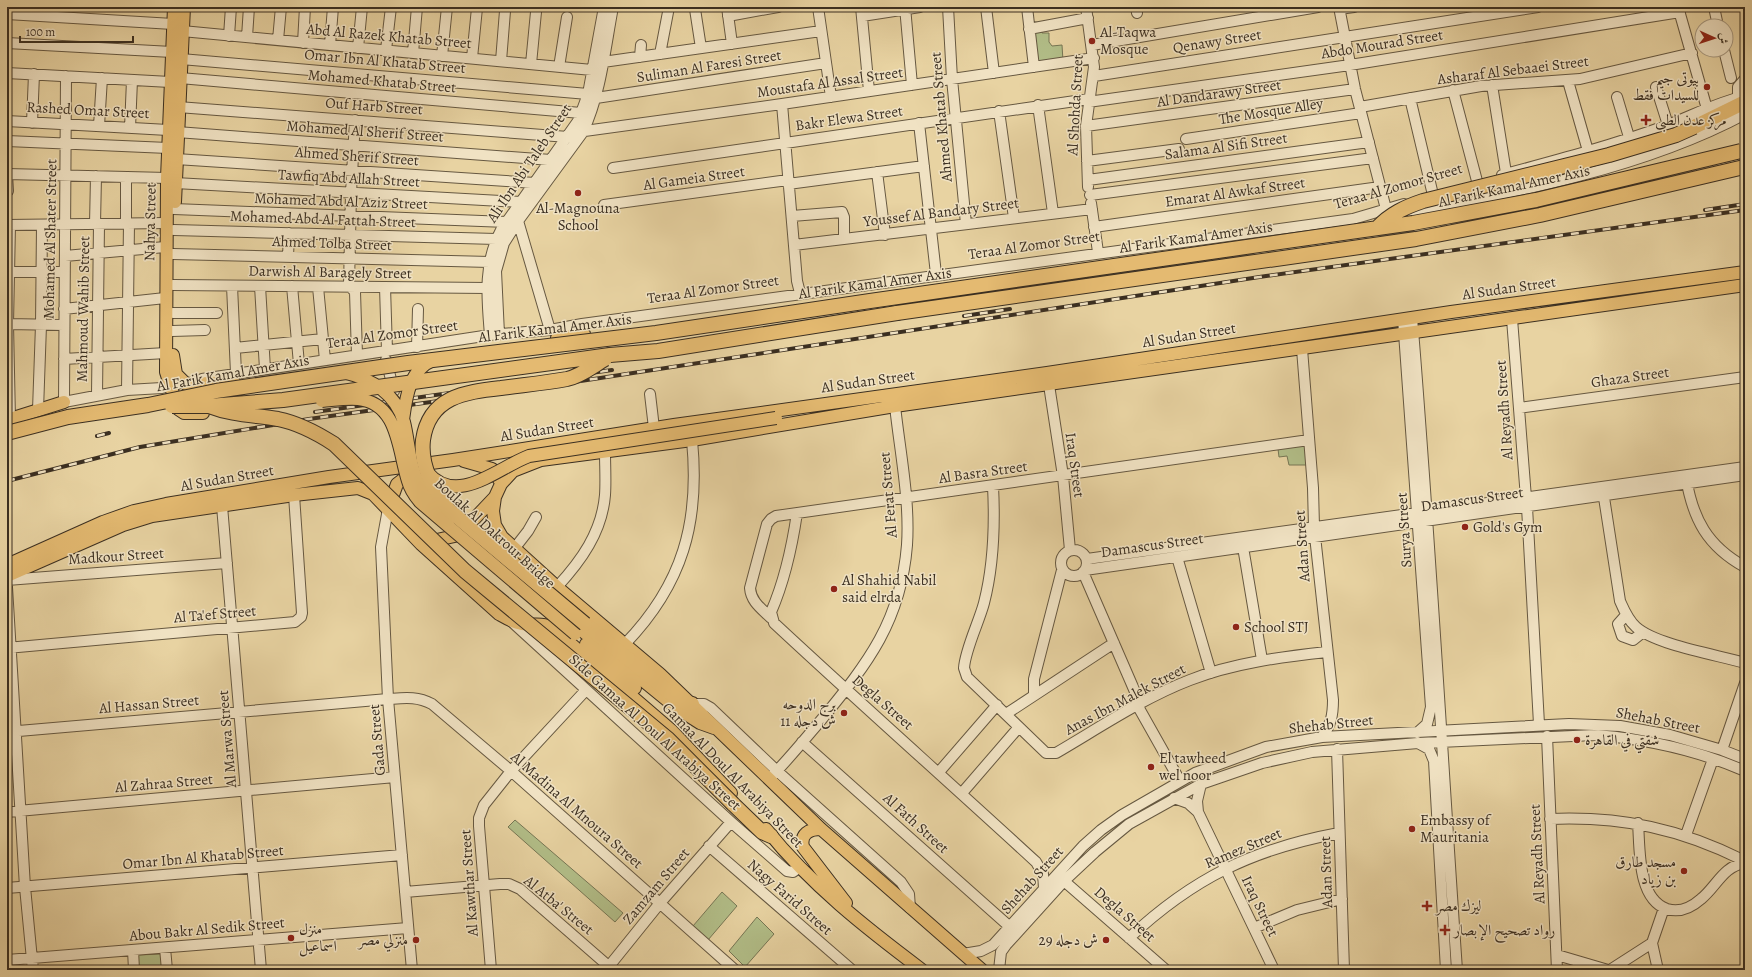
<svg xmlns="http://www.w3.org/2000/svg" width="1752" height="977" viewBox="0 0 1752 977" font-family="Alegreya,Amiri,serif">
<style>
.green{fill:#b2be88;stroke:#767654}
.lines{fill:none;stroke-linecap:round;stroke-linejoin:round}
.minor-casing{stroke:#665841;stroke-width:12}
.major-casing{stroke:#3b2f21;stroke-width:14}
.highway-casing{stroke:#3b2f21;stroke-width:16}
.minor{stroke:#f0e2c3;stroke-width:10}
.major{stroke:#e4ba71;stroke-width:12}
.highway{stroke:#e4ba71;stroke-width:14}
.rail-casing{stroke:#3b2f21;stroke-width:4}
.rail{stroke:#f0e2c3;stroke-width:2.5;stroke-dasharray:8;stroke-linecap:butt}
.major-bridge-casing{stroke:#3b2f21;stroke-width:14;stroke-linecap:butt}
.highway-bridge-casing{stroke:#3b2f21;stroke-width:16;stroke-linecap:butt}
.major-bridge{stroke:#e4ba71;stroke-width:12}
.highway-bridge{stroke:#e4ba71;stroke-width:14}
.poi-dot{fill:#8f2418;stroke:#f0e2c3;stroke-width:1.5}
.labels{text-anchor:middle;dominant-baseline:central;stroke-width:3;stroke-linejoin:round;paint-order:stroke}
.poi-label{font-size:15px;fill:#3b2f21;stroke:#f0e2c3;text-anchor:start}
.street-label{font-size:15px;fill:#3b2f21;stroke:#f0e2c3}
</style>
<rect width="100%" height="100%" fill="#e8d3a2"/>
<filter id="stains"><feTurbulence type="fractalNoise" baseFrequency=".005" numOctaves="4"/><feColorMatrix values="0 0 0 0 .2 0 0 0 0 .09 0 0 0 0 .02 0 0 0 .5 -.17"/></filter>
<radialGradient id="worn" r=".72"><stop offset=".6" stop-color="#630" stop-opacity="0"/><stop offset="1" stop-color="#630" stop-opacity=".3"/></radialGradient>
<path class="green" d="M1029,21L1042,23V33H1049V42L1052,46L1062,45L1063,61L1037,64Z
M1307,445L1309,465H1289L1287,456L1279,457L1278,449Z
M515,820L623,913L615,922L508,827Z
M722,892L737,906L708,940L693,926Z
M757,917L774,934L745,967L729,951Z
M164,954L165,970H137L136,955Z"/>
<g class="lines">
<defs>
<path id="minor" d="M727,7L732,44
M818,7L831,97
M861,7L869,91
M905,7L912,85
M948,7L952,79L966,224
M986,7L994,73
M1027,7L1034,67
M1086,7L1094,67L1086,126L1088,187
M1136,7L1137,13
M1339,7L1355,89L1386,209
M1678,7L1707,109
M1714,7L1718,26
M695,9L701,48
M1339,9L1354,7
M7,14L173,24
M728,16L778,7
M862,16L920,7
M1029,29L1088,18
M182,31L592,70
M229,36L231,7
M247,37L249,7
M278,40L281,7
M7,43L172,52
M303,43L305,7
M330,45L333,7
M1092,45L1318,7
M358,48L362,7
M386,50L391,7
M1724,50L1731,78
M413,53L417,7
M660,54L669,7
M442,56L447,7
M640,57L641,45
M472,58L477,8
M181,59L588,94
M501,61L505,11
M603,62L821,31
M531,64L536,12
M559,67L567,17
M7,73L170,82
M66,76L64,402L127,390L162,388L178,384
M1094,76L1538,7
M180,78L581,113
M1568,81L1588,151
M1492,85L1506,173
M1656,87L1668,125
M1453,90L1477,181
M1617,97L1629,137
M1738,97V87L1745,79
M596,98L826,63
M1410,98L1433,195
M1088,102L1350,65L1680,12
M782,104L797,281L800,293
M1038,105L1053,213
M178,107L568,137
M1360,107L1481,86L1580,79L1692,53
M999,111L1014,218
M355,120L351,193L349,285L355,292L357,355
M7,121L168,130
M32,123L34,74
M919,123L936,274
M99,126L102,78
M1086,126L1355,89
M130,128L132,80
M177,132L551,160
M570,133L782,104L1094,58
M1186,139L1361,113
M7,141L168,148
M176,159L535,183
M1087,161L1179,149
M613,168L1089,99
M877,172L885,235
M7,174L167,178
M7,174L8,191
M1502,175C1558,160 1614,145 1668,125C1694,115 1718,102 1745,96
M126,177V223
M1088,180L1369,142
M175,183L521,202
M788,184L924,166
M1090,195L1373,158
M1091,203L1098,252
M604,205L788,180
M174,209L507,222
M1402,213C1515,193 1644,168 1745,114
M792,216L842,212L844,217V239
M518,221L550,330
M95,224L96,176
M7,225L166,223
M10,225L8,324L10,419
M1094,227L1380,187
M174,230L496,239
M794,245L1092,209
M173,254L490,262
M65,256L165,247
M288,257L289,233
M7,272H64
M173,285L487,288
M232,286L236,373
M260,286L265,369
M292,286L299,364
M318,287L325,360
M385,287L387,351
M64,309L165,298
M173,313H217
M1412,318C1430,535 1442,753 1457,970
M1403,319L1431,707L1427,724L1417,733
M1512,319L1526,498
M7,324L64,325
M172,331L205,330
M499,334L496,271L504,243L518,221L583,132C601,93 605,49 613,7
M490,335C487,299 483,264 501,230L578,121L588,94L604,7
M417,347L418,309
M235,348L323,339
M1302,349L1313,488L1314,527L1333,700C1333,715 1331,725 1322,737
M64,359L166,353
M386,360L394,391
M202,379L490,335L550,330L582,324L1353,219L1404,204
M1049,385L1063,476L1070,550
M127,390L129,223
M650,394L654,428
M97,395L99,224
M1519,408L1745,377
M38,410L41,325L42,225
M1686,478C1693,519 1707,546 1745,567
M993,486C995,525 994,564 984,603C979,622 965,650 964,668L967,677L1046,753H1056C1099,728 1143,698 1190,680C1233,663 1281,657 1327,652
M1603,491L1620,601C1624,610 1628,620 1636,627C1656,645 1718,655 1745,663
M222,506L261,970
M1527,507L1539,724
M388,509L381,547L388,699L412,970
M797,513C792,547 785,580 771,612L774,623C861,704 949,782 1036,862L1043,874L1044,888
M1243,547L1262,660
M514,549L528,531L536,517
M1061 563a13 13 0 1 1 26 0a13 13 0 1 1-26 0Z
M1177,557L1211,673
M1087,559L1745,467
M1085,570L1745,475
M1083,572L1136,694L1140,710L1180,781
M7,580L227,563
M7,587L25,887L33,970
M557,587C581,561 602,532 605,495C606,481 605,466 605,452
M1626,615L1618,624L1622,636L1633,640L1643,632
M771,618C762,609 751,602 750,588L767,524L771,519L776,516L1309,440
M511,621L731,822L787,871L793,872L800,867
M625,644C683,584 700,522 692,440
M7,648L295,622L301,617L302,613L294,495
M1034,695V679L1062,570
M692,704H704L711,708L777,771L901,882L909,894L910,908
M1006,714L1114,643
M7,732L388,699C404,698 417,696 432,704L511,771L735,970
M1547,736L1557,970
M802,742L1010,927
M1418,743L1429,749L1434,761L1446,970
M1337,749L1344,970
M1722,750L1745,683
M939,772L997,705
M770,778C788,760 805,739 822,719C868,663 901,621 907,545C910,500 900,452 895,406
M1201,784L1197,801L1198,812L1274,970
M962,793L1019,727
M1174,798L1188,803L1198,812
M7,812L395,777
M1550,819C1622,816 1681,829 1745,861
M1638,823C1640,848 1637,899 1667,909C1680,913 1692,907 1701,899C1717,886 1723,866 1745,863
M1686,835L1713,759
M709,846L852,970
M1064,881L1166,970
M7,888L402,855
M405,892L500,884H509L520,889L613,970
M1254,928L1297,910L1342,899
M1129,938C1193,878 1253,849 1339,833
M165,948L167,970
M133,950L134,970
M963,954L981,951L993,945L1083,846L1101,830L1122,815L1195,773L1266,747L1322,737L1569,724L1620,726L1670,735L1722,750L1745,759
M1557,955L1608,970
M7,960L408,928
M491,970L479,826V818L484,805L511,771L586,690
M606,970L660,903L731,822
M999,970L1001,952L1006,945L1064,881L1095,852L1129,824L1201,784L1262,763L1312,752L1418,743L1595,735C1647,739 1697,750 1745,771
M1610,970L1652,943
M1658,970L1652,943L1664,908"/>
<path id="major" d="M174,7L167,178L166,372L178,409L184,413H203
M175,202L184,7
M557,338L584,334
M173,355L176,374L186,384L234,382
M7,420L64,402
M464,461L492,469L500,481
M389,506L397,484L414,471
M428,542L459,535L495,497
M7,565L103,522L134,511L166,504L329,477L453,460L674,425L1047,373L1451,312L1745,272
M7,576L123,525L152,516L294,495L358,488L373,494L421,544L499,614C506,618 514,623 522,624C538,626 542,621 556,631L671,730L731,793
M580,629L678,709L700,723L714,728
M586,644L635,688
M766,829C810,884 866,928 922,970
M821,829C809,829 800,834 803,847L846,903
M982,970L821,829L660,674L557,587L502,537L495,525L493,511L495,497L501,484L513,471L541,460L692,440L895,406L1745,285"/>
<path id="highway" d="M1694,127L1745,102
M610,355L658,351L897,313
M585,624L674,696L686,703L692,704
M733,804L762,832L771,836"/>
</defs>
<use href="#minor" class="minor-casing"/>
<use href="#major" class="major-casing"/>
<use href="#highway" class="highway-casing"/>
<use href="#minor" class="minor"/>
<use href="#major" class="major"/>
<use href="#highway" class="highway"/>
<defs>
<path id="rail" d="M1705,210L1745,204
M964,316L1010,309
M315,412L612,370
M97,436L109,433
M7,481L140,447L309,419L561,384L1266,276L1745,210"/>
</defs>
<use href="#rail" class="rail-casing"/>
<use href="#rail" class="rail"/>
<defs>
<path id="major-bridge" d="M346,373C372,379 396,394 404,422C409,442 409,465 419,484C426,497 439,508 450,518
M322,401C334,400 346,398 358,399C399,403 398,451 408,481C410,489 415,496 420,502L575,634
M403,420C406,398 409,370 433,360
M428,473C457,507 499,467 529,456L776,418"/>
<path id="highway-bridge" d="M1377,228C1390,214 1405,207 1423,201L1609,155L1676,135L1694,127
M897,313L1416,239L1540,215L1744,167
M172,406H209L283,400L610,355
M209,406C232,415 254,415 278,419C298,423 317,433 334,444L465,571L668,739L733,804
M7,433L68,417L148,405L216,391L408,363L656,333L870,301L1413,223L1536,200L1741,151
M585,624L449,510C434,491 420,466 423,440C429,397 464,392 501,388C523,385 545,383 567,379C581,376 593,366 605,359"/>
</defs>
<use href="#major-bridge" class="major-bridge-casing"/>
<use href="#highway-bridge" class="highway-bridge-casing"/>
<use href="#major-bridge" class="major-bridge"/>
<use href="#highway-bridge" class="highway-bridge"/>
</g>
<g class="poi-dot">
<circle cx="1092" cy="41" r="4"/>
<circle cx="1707" cy="87" r="4"/>
<path d="M1644 114h4v4h4v4h-4v4h-4v-4h-4v-4h4z"/>
<circle cx="578" cy="193" r="4"/>
<circle cx="1465" cy="527" r="4"/>
<circle cx="834" cy="589" r="4"/>
<circle cx="1236" cy="627" r="4"/>
<circle cx="844" cy="713" r="4"/>
<circle cx="1577" cy="740" r="4"/>
<circle cx="1151" cy="767" r="4"/>
<circle cx="1412" cy="829" r="4"/>
<circle cx="1684" cy="871" r="4"/>
<path d="M1425 900h4v4h4v4h-4v4h-4v-4h-4v-4h4z"/>
<path d="M1443 924h4v4h4v4h-4v4h-4v-4h-4v-4h4z"/>
<circle cx="291" cy="938" r="4"/>
<circle cx="416" cy="940" r="4"/>
<circle cx="1106" cy="940" r="4"/>
</g>
<g class="labels">
<g class="poi-label">
<text x="1100" y="32">Al-Taqwa<tspan x="1100" dy="17">Mosque</tspan></text>
<text x="1699" y="78" text-anchor="end">بيوتى جيم<tspan x="1699" dy="17">للسيدات فقط</tspan></text>
<text x="1655" y="120">مركز عدن الطبى</text>
<text x="578" y="208" text-anchor="middle">Al-Magnouna<tspan x="578" dy="17">School</tspan></text>
<text x="1473" y="527">Gold's Gym</text>
<text x="842" y="580">Al Shahid Nabil<tspan x="842" dy="17">said elrda</tspan></text>
<text x="1244" y="627">School STJ</text>
<text x="836" y="704" text-anchor="end">برج الدوحه<tspan x="836" dy="17">11 ش دجله</tspan></text>
<text x="1585" y="740">شقتي في القاهرة</text>
<text x="1159" y="758">El tawheed<tspan x="1159" dy="17">wel noor</tspan></text>
<text x="1420" y="820">Embassy of<tspan x="1420" dy="17">Mauritania</tspan></text>
<text x="1676" y="862" text-anchor="end">مسجد طارق<tspan x="1676" dy="17">بن زياد</tspan></text>
<text x="1436" y="906">ليزك مصر</text>
<text x="299" y="929">منزل<tspan x="299" dy="17">اسماعيل</tspan></text>
<text x="1454" y="930">رواد تصحيح الإبصار</text>
<text x="408" y="940" text-anchor="end">منزلي مصر</text>
<text x="1098" y="940" text-anchor="end">29 ش دجله</text>
</g>
<g class="street-label">
<text transform="translate(389 36) rotate(5)">Abd Al Razek Khatab Street</text>
<text transform="translate(1217 41) rotate(-9)">Qenawy Street</text>
<text transform="translate(1382 44) rotate(-9)">Abdo Mourad Street</text>
<text transform="translate(385 61) rotate(5)">Omar Ibn Al Khatab Street</text>
<text transform="translate(709 66) rotate(-9)">Suliman Al Faresi Street</text>
<text transform="translate(1513 70) rotate(-7)">Asharaf Al Sebaaei Street</text>
<text transform="translate(382 81) rotate(5)">Mohamed Khatab Street</text>
<text transform="translate(830 82) rotate(-8)">Moustafa Al Assal Street</text>
<text transform="translate(1219 93) rotate(-8)">Al Dandarawy Street</text>
<text transform="translate(1075 105) rotate(-87)">Al Shohda Street</text>
<text transform="translate(374 106) rotate(4)">Ouf Harb Street</text>
<text transform="translate(88 110) rotate(3)">Rashed Omar Street</text>
<text transform="translate(1271 111) rotate(-9)">The Mosque Alley</text>
<text transform="translate(941 117) rotate(-95)">Ahmed Khatab Street</text>
<text transform="translate(849 118) rotate(-8)">Bakr Elewa Street</text>
<text transform="translate(365 131) rotate(4)">Mohamed Al Sherif Street</text>
<text transform="translate(1226 146) rotate(-8)">Salama Al Sifi Street</text>
<text transform="translate(357 156) rotate(4)">Ahmed Sherif Street</text>
<text transform="translate(529 163) rotate(-56)">Ali Ibn Abi Taleb Street</text>
<text transform="translate(349 178) rotate(3)">Tawfiq Abd Allah Street</text>
<text transform="translate(694 178) rotate(-8)">Al Gameia Street</text>
<text transform="translate(1398 186) rotate(-16)">Teraa Al Zomor Street</text>
<text transform="translate(1514 186) rotate(-12)">Al Farik Kamal Amer Axis</text>
<text transform="translate(1235 192) rotate(-8)">Emarat Al Awkaf Street</text>
<text transform="translate(341 201) rotate(2)">Mohamed Abd Al Aziz Street</text>
<text transform="translate(941 212) rotate(-7)">Youssef Al Bandary Street</text>
<text transform="translate(323 219) rotate(2)">Mohamed Abd Al Fattah Street</text>
<text transform="translate(150 222) rotate(-89)">Nahya Street</text>
<text transform="translate(1196 237) rotate(-8)">Al Farik Kamal Amer Axis</text>
<text transform="translate(50 239) rotate(-89)">Mohamed Al Shater Street</text>
<text transform="translate(332 243) rotate(2)">Ahmed Tolba Street</text>
<text transform="translate(1034 245) rotate(-8)">Teraa Al Zomor Street</text>
<text transform="translate(330 272) rotate(1)">Darwish Al Baragely Street</text>
<text transform="translate(875 283) rotate(-8)">Al Farik Kamal Amer Axis</text>
<text transform="translate(1509 288) rotate(-8)">Al Sudan Street</text>
<text transform="translate(713 289) rotate(-8)">Teraa Al Zomor Street</text>
<text transform="translate(83 309) rotate(-89)">Mahmoud Wahib Street</text>
<text transform="translate(555 328) rotate(-7)">Al Farik Kamal Amer Axis</text>
<text transform="translate(392 334) rotate(-8)">Teraa Al Zomor Street</text>
<text transform="translate(1189 335) rotate(-9)">Al Sudan Street</text>
<text transform="translate(233 373) rotate(-10)">Al Farik Kamal Amer Axis</text>
<text transform="translate(1630 377) rotate(-8)">Ghaza Street</text>
<text transform="translate(868 381) rotate(-8)">Al Sudan Street</text>
<text transform="translate(1504 410) rotate(-94)">Al Reyadh Street</text>
<text transform="translate(547 429) rotate(-9)">Al Sudan Street</text>
<text transform="translate(1075 465) rotate(82)">Iraq Street</text>
<text transform="translate(983 472) rotate(-8)">Al Basra Street</text>
<text transform="translate(227 478) rotate(-10)">Al Sudan Street</text>
<text transform="translate(888 495) rotate(-95)">Al Ferat Street</text>
<text transform="translate(1472 499) rotate(-8)">Damascus Street</text>
<text transform="translate(1404 530) rotate(-94)">Surya Street</text>
<text transform="translate(495 533) rotate(42)">Boulak Al Dakrour Bridge</text>
<text transform="translate(1152 545) rotate(-8)">Damascus Street</text>
<text transform="translate(1302 546) rotate(-94)">Adan Street</text>
<text transform="translate(116 556) rotate(-4)">Madkour Street</text>
<text transform="translate(215 614) rotate(-5)">Al Ta'ef Street</text>
<text transform="translate(1125 699) rotate(-28)">Anas Ibn Malek Street</text>
<text transform="translate(883 702) rotate(41)">Degla Street</text>
<text transform="translate(149 704) rotate(-5)">Al Hassan Street</text>
<text transform="translate(1658 720) rotate(11)">Shehab Street</text>
<text transform="translate(1331 724) rotate(-6)">Shehab Street</text>
<text transform="translate(655 732) rotate(42)">Side Gamaa Al Doul Al Arabiya Street</text>
<text transform="translate(227 739) rotate(-95)">Al Marwa Street</text>
<text transform="translate(377 740) rotate(-95)">Gada Street</text>
<text transform="translate(733 775) rotate(46)">Gamaa Al Doul Al Arabiya Street</text>
<text transform="translate(164 783) rotate(-5)">Al Zahraa Street</text>
<text transform="translate(577 810) rotate(41)">Al Madina Al Mnoura Street</text>
<text transform="translate(916 823) rotate(42)">Al Fath Street</text>
<text transform="translate(1243 848) rotate(-23)">Ramez Street</text>
<text transform="translate(1537 854) rotate(-93)">Al Reyadh Street</text>
<text transform="translate(203 857) rotate(-5)">Omar Ibn Al Khatab Street</text>
<text transform="translate(1326 872) rotate(-92)">Adan Street</text>
<text transform="translate(1032 880) rotate(-48)">Shehab Street</text>
<text transform="translate(469 883) rotate(-94)">Al Kawthar Street</text>
<text transform="translate(656 886) rotate(-50)">Zamzam Street</text>
<text transform="translate(790 897) rotate(41)">Nagy Farid Street</text>
<text transform="translate(559 905) rotate(39)">Al Atba' Street</text>
<text transform="translate(1260 906) rotate(64)">Iraq Street</text>
<text transform="translate(1125 914) rotate(41)">Degla Street</text>
<text transform="translate(207 929) rotate(-5)">Abou Bakr Al Sedik Street</text>
</g>
</g>
<rect width="1752" height="977" fill="none" stroke="#e8d3a2" stroke-width="24"/>
<rect x="8" y="8" width="1736" height="961" fill="none" stroke="#3b2f21" stroke-width="2"/>
<rect x="12" y="12" width="1728" height="953" fill="none" stroke="#3b2f21"/>
<g transform="translate(1714 38) rotate(93)"><circle r="19" fill="#f0e2c3" stroke="#a89a82"/>
<path d="M0-3L7 15L0 10L-7 15Z" fill="#8f2418"/>
<text y="-6" font-size="11" font-weight="bold" text-anchor="middle" fill="#3b2f21">ش</text>
</g>
<path d="M20 36v6h113v-6" fill="none" stroke="#3b2f21" stroke-width="2"/>
<text x="26" y="36" font-size="12" fill="#3b2f21" stroke="#f0e2c3" stroke-width="3" paint-order="stroke">100 m</text>
<rect width="100%" height="100%" filter="url(#stains)"/>
<rect width="100%" height="100%" fill="url(#worn)"/>
</svg>
